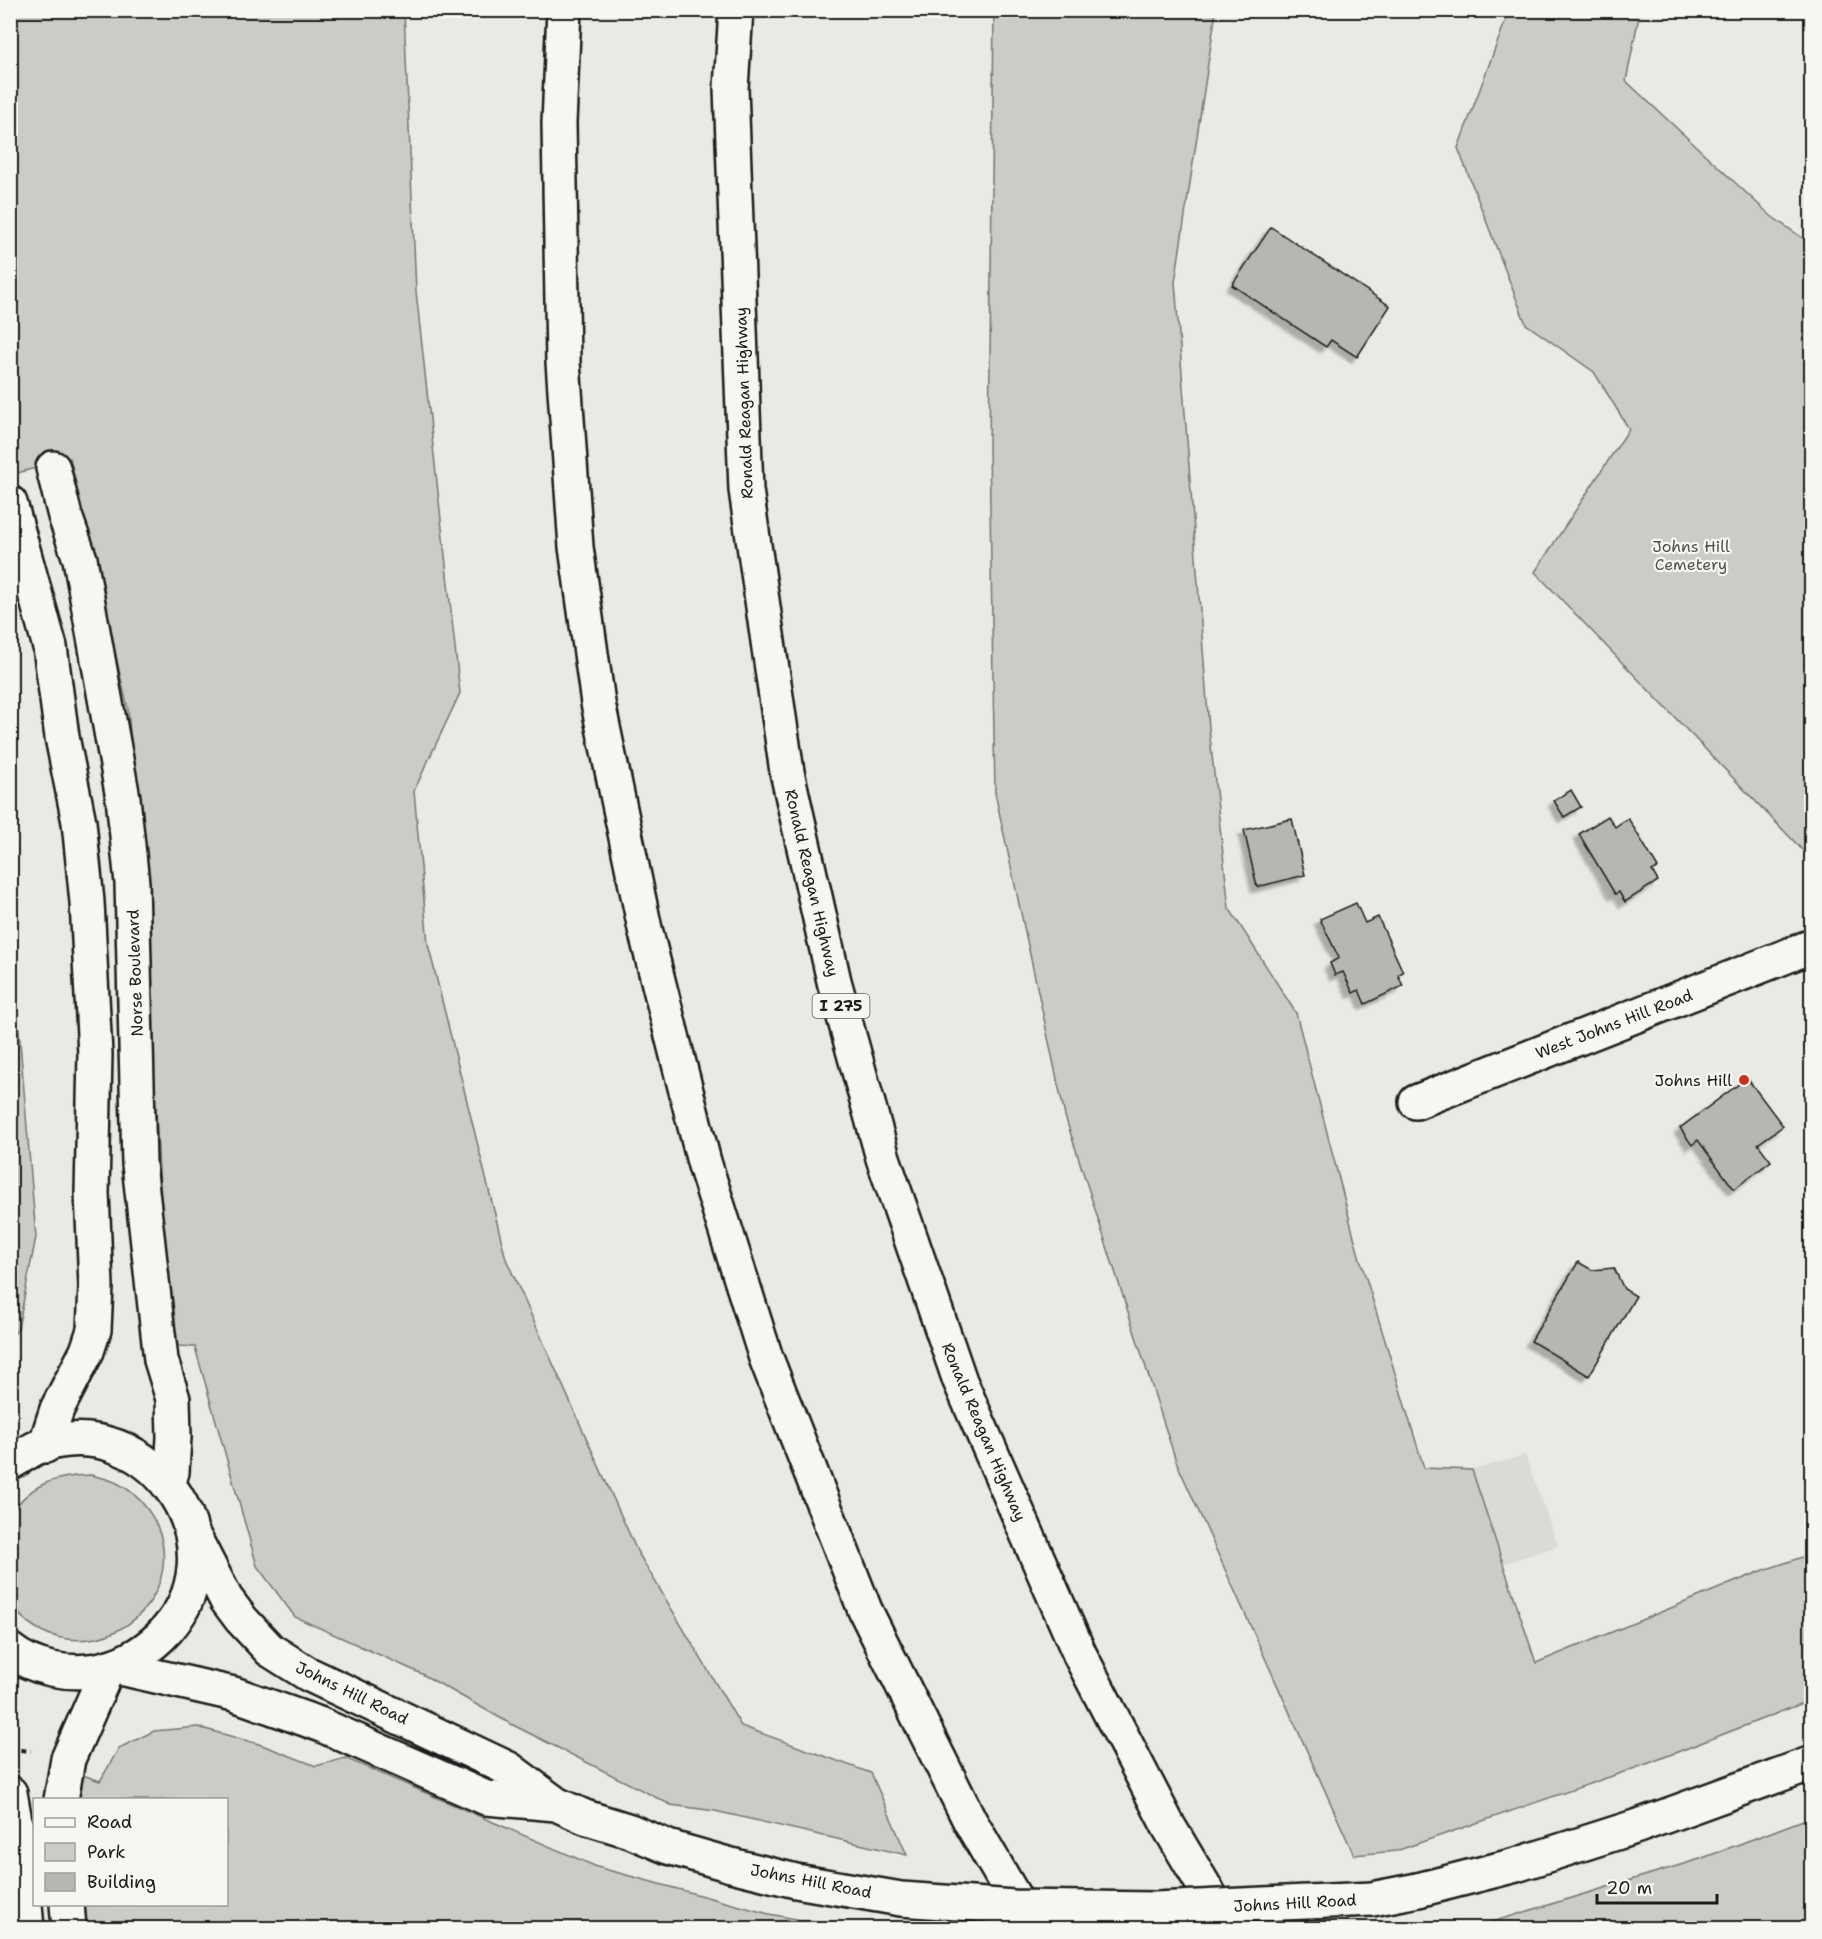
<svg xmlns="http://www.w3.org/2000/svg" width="1822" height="1939" viewBox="0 0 1822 1939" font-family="'Shantell Sans',sans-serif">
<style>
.built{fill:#dadad6}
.green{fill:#cbcbc7;stroke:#747472;stroke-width:1.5}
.building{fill:#b6b6b3;stroke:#1c1c1c;stroke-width:1.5;filter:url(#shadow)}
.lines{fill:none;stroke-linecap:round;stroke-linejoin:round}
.street-casing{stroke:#1c1c1c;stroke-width:38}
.secondary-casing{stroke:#1c1c1c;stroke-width:38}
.highway-casing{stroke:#1c1c1c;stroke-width:38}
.path{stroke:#1c1c1c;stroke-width:4;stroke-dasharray:6 4.5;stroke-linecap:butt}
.street{stroke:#f6f6f2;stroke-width:33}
.secondary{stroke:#f6f6f2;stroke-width:33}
.highway{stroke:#f6f6f2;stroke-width:33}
.secondary-bridge-casing{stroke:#1c1c1c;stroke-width:38;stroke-linecap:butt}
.secondary-bridge{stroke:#f6f6f2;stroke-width:33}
.poi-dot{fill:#c8321e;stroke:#f6f6f2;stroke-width:2}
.labels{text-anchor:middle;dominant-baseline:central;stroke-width:4.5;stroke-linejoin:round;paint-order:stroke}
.shield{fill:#f6f6f2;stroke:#5d5d5c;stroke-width:1.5}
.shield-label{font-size:15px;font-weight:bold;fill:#1c1c1c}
.street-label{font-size:16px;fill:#1c1c1c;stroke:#f6f6f2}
.park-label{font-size:16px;fill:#51514f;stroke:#f6f6f2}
.poi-label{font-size:16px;fill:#1c1c1c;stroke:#f6f6f2;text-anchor:end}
</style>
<defs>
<filter id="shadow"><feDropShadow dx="-5.5" dy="5.5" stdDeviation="1.5" flood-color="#0004"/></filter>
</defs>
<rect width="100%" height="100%" fill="#e9e9e5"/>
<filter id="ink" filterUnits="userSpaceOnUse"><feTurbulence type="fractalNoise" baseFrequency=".0167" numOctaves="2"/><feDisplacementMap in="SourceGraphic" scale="12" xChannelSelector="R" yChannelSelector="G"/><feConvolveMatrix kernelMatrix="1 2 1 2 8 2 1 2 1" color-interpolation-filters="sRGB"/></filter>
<g filter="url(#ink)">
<path class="built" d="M1525,1455L1558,1546L1503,1564L1472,1470Z"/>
<path class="green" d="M11,11H404L416,291L460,693L414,791L428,944L506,1259L637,1551L741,1726L871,1773L907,1855L715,1811L671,1805L511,1724L422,1674L295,1617L257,1566L195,1347L178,1346L164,1266L146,919L128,709L70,458L11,475Z
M994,11H1216L1175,282L1209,728L1229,908L1296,1013L1358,1252L1424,1468L1472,1470L1536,1663L1764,1570L1811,1554V1700L1644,1765L1396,1851L1354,1855L1176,1461L1065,1116L995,793L989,447Z
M1509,11H1640L1626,81L1771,216L1811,244V859L1535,572L1629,429L1594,372L1526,324L1458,148Z
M11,932L36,1237L18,1329L11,1338Z
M91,1475C99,1477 110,1479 117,1483C130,1489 140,1499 148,1510C191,1571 139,1648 67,1639C44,1636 22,1622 11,1603V1514C30,1483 57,1476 91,1475Z
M198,1727L262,1745L316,1766L345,1758L597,1867L769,1914L845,1928H80V1905L226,1904V1800H79L83,1775L100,1781L119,1748L154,1731Z
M1811,1817V1928H1472L1700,1859Z"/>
<path class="building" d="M1271,227L1390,306L1357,357L1331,340L1326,347L1232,285Z
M1571,790L1581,807L1564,817L1554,801Z
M1608,816L1615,827L1628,818L1658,868L1652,871L1658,881L1625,902L1619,892L1615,894L1579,834Z
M1292,819L1305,875L1257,887L1244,830Z
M1356,903L1365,923L1378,917L1403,972L1398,975L1403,986L1365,1004L1359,990L1353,993L1343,972L1335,975L1330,963L1339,958L1320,919Z
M1747,1078L1783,1126L1758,1144L1771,1161L1734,1189L1698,1140L1692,1145L1680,1128Z
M1578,1262L1592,1270L1614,1268L1624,1289L1636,1296L1589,1376L1531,1341Z"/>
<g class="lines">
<defs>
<path id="street" d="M53,468L65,516L80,559L123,798L132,883L139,1164L161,1360L173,1399L174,1437L172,1472L168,1482
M10,503L50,647L62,737L79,822L87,902L95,1054L92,1193L96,1286L94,1330L87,1351L57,1409L45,1446
M1416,1102L1812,946"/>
<path id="secondary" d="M10,1463C19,1458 29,1451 38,1447C153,1405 248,1552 160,1637C141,1655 122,1665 97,1670C68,1675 33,1669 10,1650
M192,1533L226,1599L241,1619L270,1650L308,1674L509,1769L556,1804L585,1817L630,1831L668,1847L731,1865
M116,1667L234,1694L319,1724L486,1798L556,1804
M10,1793L20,1849L27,1928
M61,1800L68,1759L108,1668
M1418,1890L1516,1865L1638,1826L1812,1763
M67,1904L69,1928"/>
<path id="highway" d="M564,10L559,123L563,362L576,547L598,703L645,929L704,1162L766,1358L865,1610L970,1821L1032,1928
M736,10L731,88L746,490L787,772L834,981L883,1158L960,1381L1080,1655L1169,1827L1229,1928"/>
</defs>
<use href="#street" class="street-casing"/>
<use href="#secondary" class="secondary-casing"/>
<use href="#highway" class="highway-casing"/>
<path class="path" d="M10,1752L20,1750L31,1751"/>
<use href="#street" class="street"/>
<use href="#secondary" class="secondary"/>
<use href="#highway" class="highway"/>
<defs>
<path id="secondary-bridge" d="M731,1865L796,1881L901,1899L1014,1907L1155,1909L1372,1899L1418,1890"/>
</defs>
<use href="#secondary-bridge" class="secondary-bridge-casing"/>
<use href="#secondary-bridge" class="secondary-bridge"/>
</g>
</g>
<circle class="poi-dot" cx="1744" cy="1080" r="6"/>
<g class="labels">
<rect class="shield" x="812.5" y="994" width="57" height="24" rx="4.5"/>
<g class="shield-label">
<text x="841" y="1006">I 275</text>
</g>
<g class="street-label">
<text transform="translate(744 403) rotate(-92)">Ronald Reagan Highway</text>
<text transform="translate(812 883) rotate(77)">Ronald Reagan Highway</text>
<text transform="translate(135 973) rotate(-92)">Norse Boulevard</text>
<text transform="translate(1614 1024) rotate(-21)">West Johns Hill Road</text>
<text transform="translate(984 1432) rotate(67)">Ronald Reagan Highway</text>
<text transform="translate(352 1693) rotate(26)">Johns Hill Road</text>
<text transform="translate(811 1881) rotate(11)">Johns Hill Road</text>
<text transform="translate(1295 1903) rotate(-3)">Johns Hill Road</text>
</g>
<g class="park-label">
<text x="1691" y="546">Johns Hill<tspan x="1691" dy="18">Cemetery</tspan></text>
</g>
<g class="poi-label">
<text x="1732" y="1080">Johns Hill</text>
</g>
</g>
<rect width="1822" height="1939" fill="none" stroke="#f6f6f2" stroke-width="36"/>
<rect x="18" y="18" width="1786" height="1903" fill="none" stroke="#1c1c1c" stroke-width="2" filter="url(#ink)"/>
<rect x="33" y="1798" width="195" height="108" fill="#f6f6f2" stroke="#9f9f9c" stroke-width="1.5"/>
<rect x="45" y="1818" width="30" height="9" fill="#f6f6f2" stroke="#9f9f9c" stroke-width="1.5"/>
<text x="87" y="1828" font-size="18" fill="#1c1c1c">Road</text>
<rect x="45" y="1843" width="30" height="18" fill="#cbcbc7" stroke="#9f9f9c" stroke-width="1.5"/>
<text x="87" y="1858" font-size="18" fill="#1c1c1c">Park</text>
<rect x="45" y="1873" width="30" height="18" fill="#b6b6b3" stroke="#9f9f9c" stroke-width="1.5"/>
<text x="87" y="1888" font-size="18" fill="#1c1c1c">Building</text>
<path d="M1597 1894v9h120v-9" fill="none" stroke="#1c1c1c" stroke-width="3"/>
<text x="1606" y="1894" font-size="18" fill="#1c1c1c" stroke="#f6f6f2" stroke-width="4.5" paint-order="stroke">20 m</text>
</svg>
